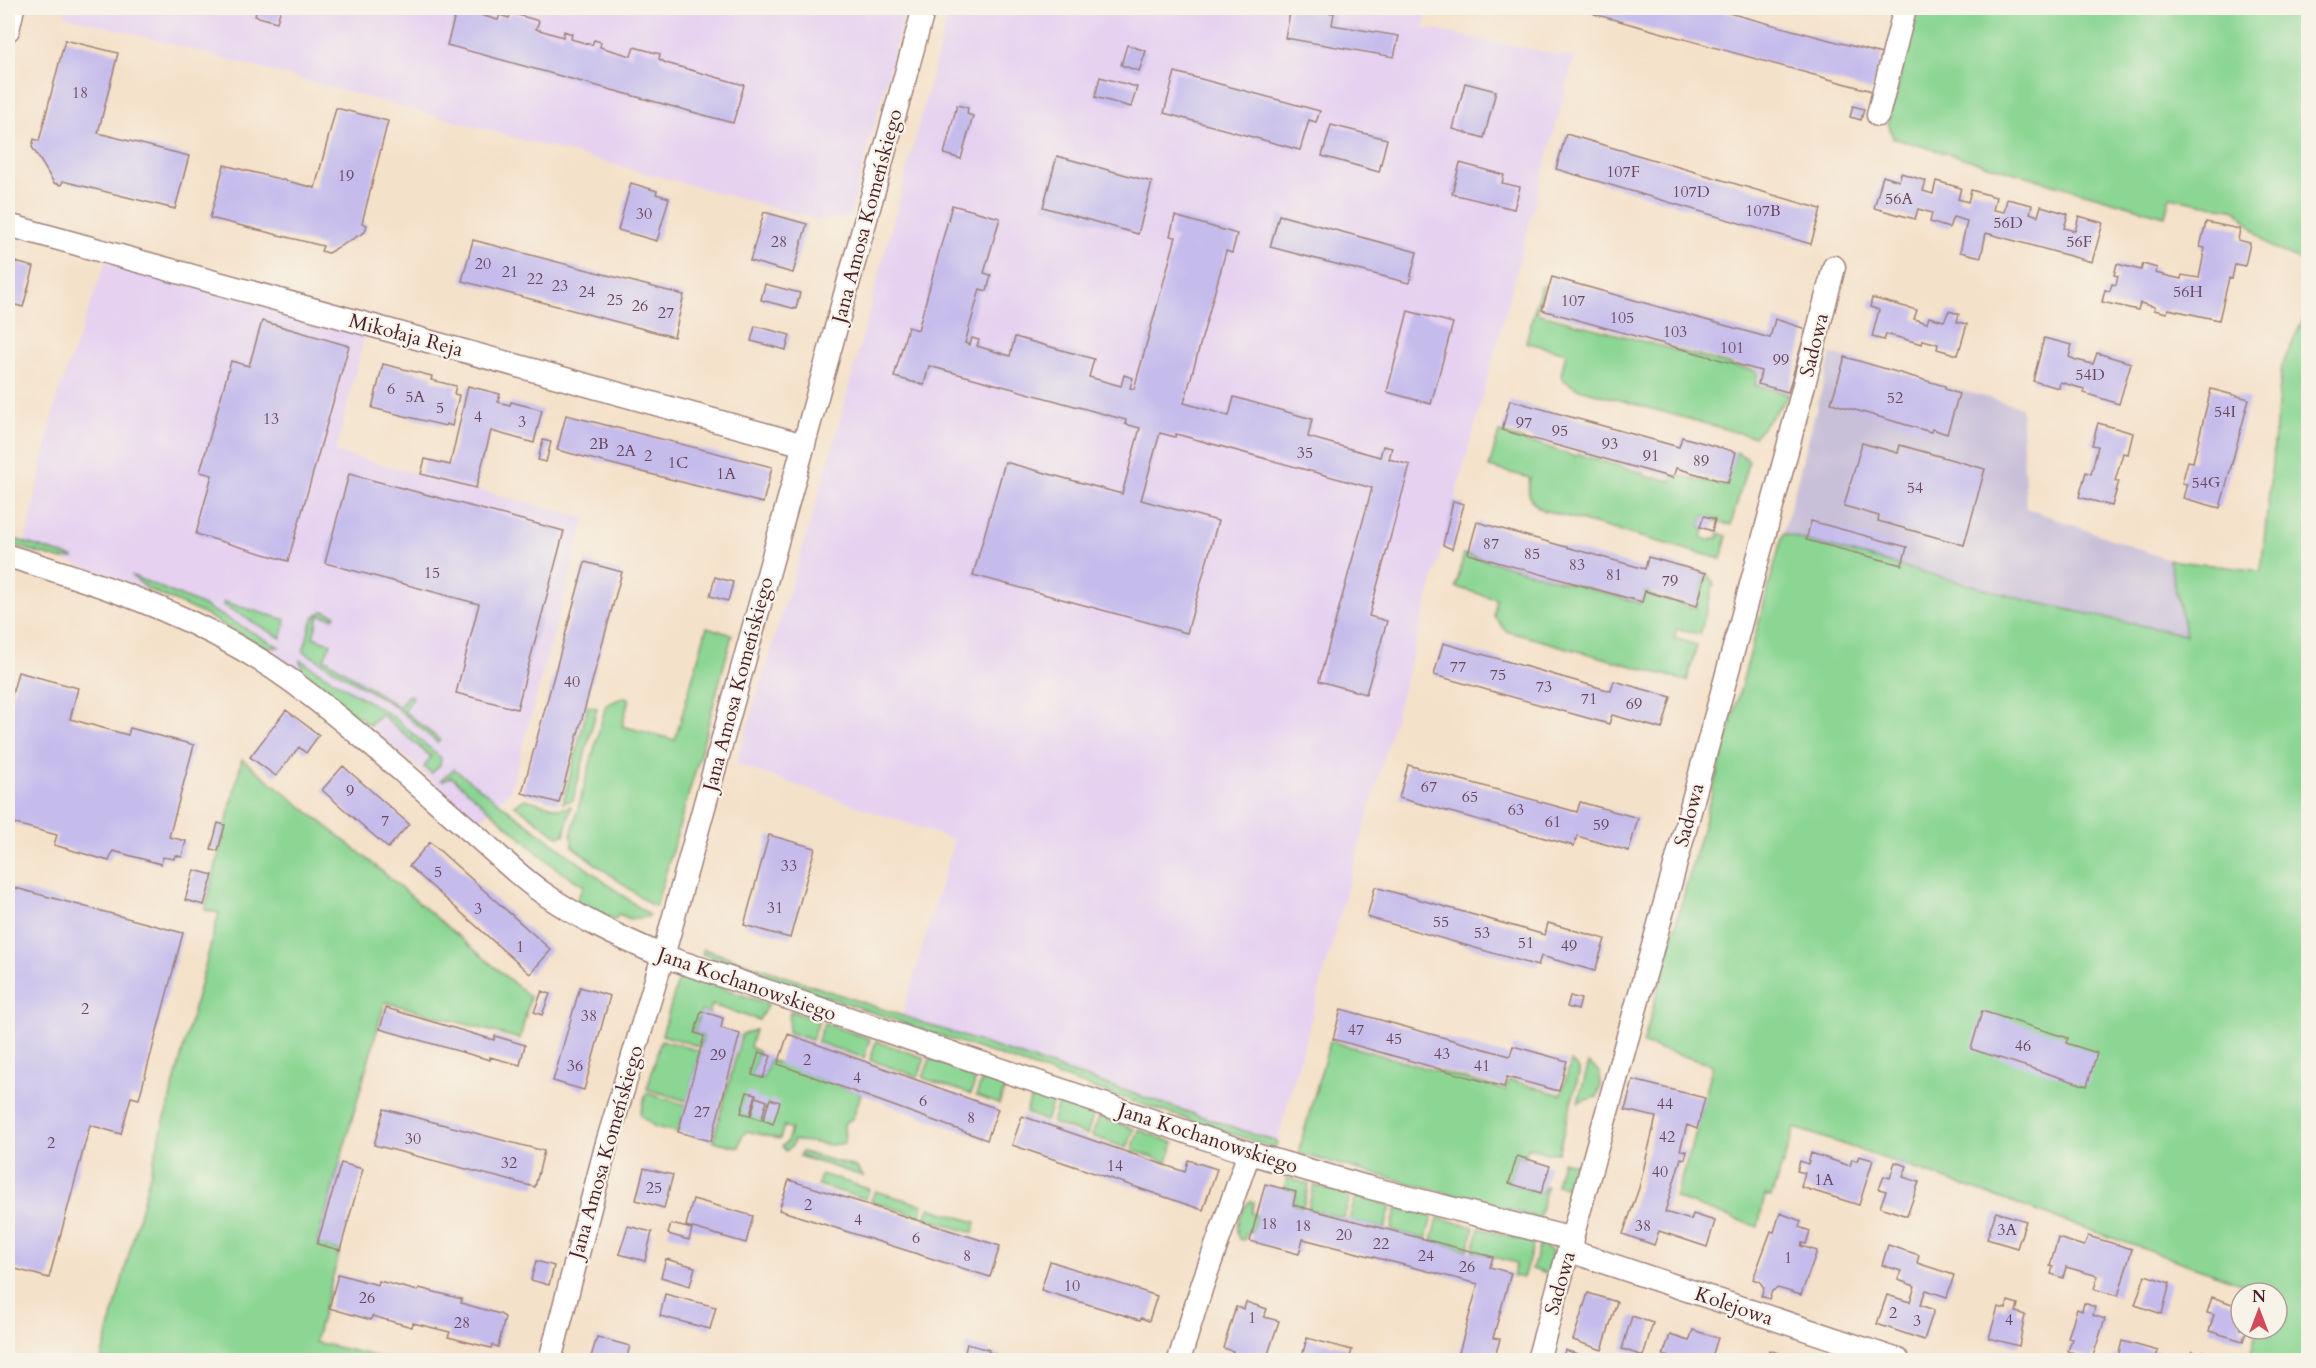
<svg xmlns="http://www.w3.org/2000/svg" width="2316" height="1368" viewBox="0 0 2316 1368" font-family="Cardo,serif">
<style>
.built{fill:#e6d2f0}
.industrial{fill:#c8bfd8}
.green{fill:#8bd693;stroke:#6a7a5f;stroke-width:1.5}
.building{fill:#c5bcec}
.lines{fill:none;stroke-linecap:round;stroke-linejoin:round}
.minor-casing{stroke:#9f807a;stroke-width:25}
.minor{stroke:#fff;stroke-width:22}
.labels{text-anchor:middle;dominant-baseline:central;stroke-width:4.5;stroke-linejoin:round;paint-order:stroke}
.number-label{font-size:16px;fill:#69465b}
.street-label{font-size:20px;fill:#4a1f2b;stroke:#f7f3e8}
</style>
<rect width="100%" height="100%" fill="#f7f3e8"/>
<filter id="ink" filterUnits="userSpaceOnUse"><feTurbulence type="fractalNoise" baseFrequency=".0167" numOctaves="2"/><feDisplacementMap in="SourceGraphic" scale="12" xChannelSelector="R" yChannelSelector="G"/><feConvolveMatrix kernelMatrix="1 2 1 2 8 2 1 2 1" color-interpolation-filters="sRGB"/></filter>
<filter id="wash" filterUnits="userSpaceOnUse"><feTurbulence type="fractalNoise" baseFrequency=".008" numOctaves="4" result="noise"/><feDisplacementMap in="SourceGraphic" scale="24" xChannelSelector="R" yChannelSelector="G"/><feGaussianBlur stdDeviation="1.35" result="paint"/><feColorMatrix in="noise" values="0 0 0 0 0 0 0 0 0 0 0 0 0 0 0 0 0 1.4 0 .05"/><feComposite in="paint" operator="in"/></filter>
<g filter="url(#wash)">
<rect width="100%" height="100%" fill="#f4e1c9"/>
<path class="built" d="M59,8H906L849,218L819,220L64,15L66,10Z
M950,8H1428L1424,28L1574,58L1425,610L1277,1142L902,1016L954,840L736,764L833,447Z
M106,261L365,333L336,452L586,518L510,791L479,822L369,725L331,694L270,651L172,598L85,567L24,548L57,397Z"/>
<path class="industrial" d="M1831,354L2021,407L2026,508L2169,560L2186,635L2029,601L1783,534Z"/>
<path class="green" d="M1919,8H2308V264L2269,246L2236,210L2170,197L2165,216L1893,138L1888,122Z
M1541,286H1544L1537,313L1758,372L1755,385L1789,394L1787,398L1754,437L1576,388L1564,380L1561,375L1566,353L1526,342Z
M2308,308V1360H2259L2249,1357L2258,1329H2277V1293H2269L1962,1185L1795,1128L1771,1197L1765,1195L1758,1227L1675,1198L1697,1129L1713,1065L1643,1044L1783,534L2029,601L2186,635L2169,560L2261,571L2282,366Z
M1499,432L1523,440L1527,443H1536L1576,457L1577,454L1643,473V475L1655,479L1656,477L1671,481L1674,474L1727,486L1736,452L1748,459V463L1731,525L1715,522V519L1704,516L1700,527L1704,529L1702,538L1712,541L1713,538H1719L1718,533L1727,536L1721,559L1543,510C1529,502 1526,493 1530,478L1489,467Z
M8,537L74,558L59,559L13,545L8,543Z
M1464,554L1640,603L1645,591L1650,592L1649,595L1696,608L1706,573L1714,583L1700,634L1677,629L1674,638L1697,645L1687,681L1506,631L1494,616L1496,599L1456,587Z
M131,575L204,606L279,647L264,648L208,616L148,589Z
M224,602L286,620L281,638L223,605Z
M324,611L335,615L333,618L319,615L313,637L331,644L324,658L399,707L407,696L410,695L413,697L404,711L440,740L437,742L393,705L303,651C309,639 308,614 324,611Z
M707,627L732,635L699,758L656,906L650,904L573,847L571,835L606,705L624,697L629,698L622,726L675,740Z
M300,660L392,716L441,758L440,765L432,773L424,767L431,757L381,714L369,725L303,674Z
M588,706L597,708L573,800L563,803Z
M242,759L365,857L530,997L520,1039L385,1002L317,1243L340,1250L315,1342L392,1360H101L219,913L205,910Z
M454,769L649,915L648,917L631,919L618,914L615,920L576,901L584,886L554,867L452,777L442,781L441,780Z
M525,799L561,809L571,806L564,835L558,836L515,805Z
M704,949L1277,1142L1275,1148L1102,1091L702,954Z
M683,975L688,976L768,1004L759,1020L712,1005L709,1014L701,1011L695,1033L704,1036L701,1047L662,1035L679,977Z
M790,1011L819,1021L812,1040L788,1032Z
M824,1023L870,1039L864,1058L817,1042Z
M755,1030L750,1047L759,1052L752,1075L763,1078L770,1060L861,1094L853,1118L844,1124L845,1143L831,1145L794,1140L792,1146L786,1151L782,1146L787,1142L791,1129L784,1126L780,1139L747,1131L742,1136L739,1147L713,1141L742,1034Z
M661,1040L700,1051L687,1101L647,1089Z
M876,1041L925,1058L918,1077L870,1060Z
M1330,1041L1505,1090L1509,1080L1561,1095L1571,1061L1579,1069V1074L1558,1153H1547L1528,1147L1525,1158L1517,1156L1509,1183L1542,1193L1545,1186L1547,1187L1539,1218L1301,1154L1299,1149Z
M930,1059L977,1075L971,1094L923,1078Z
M1589,1063L1599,1072L1601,1085L1597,1097L1578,1102Z
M983,1077L1006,1085L999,1104L976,1096Z
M646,1093L686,1105L678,1132L655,1127L640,1115Z
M1032,1094L1053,1101L1046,1121L1026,1113Z
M1058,1103L1093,1115L1087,1135L1052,1123Z
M1099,1117L1134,1129L1127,1148L1092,1136Z
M1139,1130L1174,1143L1167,1162L1132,1150Z
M802,1152L856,1167L863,1176L799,1156Z
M1562,1161L1580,1165L1573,1189L1556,1185Z
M821,1174L869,1189L866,1199L818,1185Z
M1287,1178L1309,1184L1303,1207L1293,1205L1296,1192L1284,1189Z
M1314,1185L1350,1195L1344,1218L1308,1209Z
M875,1191L923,1205L920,1216L871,1201Z
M1356,1196L1391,1205L1385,1229L1349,1220Z
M1250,1201L1254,1202L1251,1213L1257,1215L1252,1233L1247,1232L1244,1240L1239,1239C1233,1227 1242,1209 1250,1201Z
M1397,1207L1432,1216L1426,1239L1391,1230Z
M929,1208L976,1222L973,1233L925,1218Z
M1438,1218L1474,1227L1468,1250L1432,1241Z
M1479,1228L1534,1243L1523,1278L1513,1276L1516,1263L1473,1251Z
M1540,1244L1552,1251L1551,1263L1547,1274L1532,1269Z"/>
<g id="blocks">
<path class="building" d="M257,8H281L277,22L255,16Z
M457,8L498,20L500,15L509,18L511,13L539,21L536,29L563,37L564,31L572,34L571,39L592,45L594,40L601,42L600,47L631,56L634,47L660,54L659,59L666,63L744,85L733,123L447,45Z
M1291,8L1334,13L1332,25L1399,36L1394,57L1285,38Z
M1596,8H1710L1882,54L1872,91L1594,14Z
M65,40L118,53L98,133L189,156L175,209L63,181L61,185L54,183L32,147L34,139L39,141Z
M1127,45L1146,51L1139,71L1121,65Z
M1175,72L1320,111L1316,122L1309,120L1300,150L1164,113Z
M1100,77L1137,87L1131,107L1095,97Z
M1465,83L1496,91L1484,138L1453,129Z
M957,105L968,108L967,114L973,116L961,159L944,154Z
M1853,106L1864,109L1861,120L1850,117Z
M336,108L388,121L362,223L367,225L365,232L328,253L321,251L323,246L210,218L224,165L315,188Z
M1331,125L1387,139L1379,172L1322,156Z
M1566,134L1821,209L1811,244L1556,169Z
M1057,156L1152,182L1138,234L1043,207Z
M1460,163L1504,175L1502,183L1520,187L1514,209L1452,194Z
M1901,173L1926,181L1923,191L1933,194L1936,181L1961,188L1958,199L1968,202L1971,190L1996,197L1993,210L2004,212L2007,199L2032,205L2030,213L2038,216L2041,206L2068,214L2064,228L2075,231L2079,216L2103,223L2092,262L1986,233L1981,257L1960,252L1967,221L1953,217L1949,228L1930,222L1932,213L1918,209L1915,219L1874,208L1883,176L1899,181Z
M631,183L657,191L656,194L669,198L657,241L618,230Z
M952,205L1000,218L984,273L991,275L987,291L980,289L965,343L970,345L972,338L979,340L977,346L1010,356L1015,337L1094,359L1089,377L1121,386L1124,375L1133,378L1130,388L1134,389L1176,237L1170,236L1175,216L1237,234L1232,253L1226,251L1184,403L1229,416L1234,397L1312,419L1308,437L1380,457L1383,446L1392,448L1389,459L1410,465L1369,616L1387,621L1366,694L1319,681L1372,488L1176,434L1175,437L1160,433L1141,500L1218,521L1187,633L973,575L1005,462L1122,494L1140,428L1125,424L1126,420L929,366L924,385L894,377L908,327L918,330Z
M764,212L807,224L793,273L750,261Z
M1279,215L1417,252L1409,283L1270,247Z
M2206,222L2240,229L2238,240L2250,243L2245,266L2235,264L2232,279L2229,278L2219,320L2168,309L2167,313L2154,310L2155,307L2140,303L2138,310L2102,302L2105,290L2110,291L2112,284L2116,285L2118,276L2114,275L2117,264L2141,270L2143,264L2157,268L2155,273L2181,279L2182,275L2199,278L2205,248L2200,247Z
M473,240L684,295L674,337L462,281Z
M8,260L34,267L23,307L8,303Z
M1552,277L1770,338L1775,319L1806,329L1788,392L1758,384L1761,371L1542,310Z
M765,284L800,293L796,309L761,300Z
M1872,298L1917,310L1914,319L1927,323L1929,317L1944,321L1949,311L1959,314L1957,322L1967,324L1958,355L1937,349L1938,344L1923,340L1922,344L1886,334L1884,340L1872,337L1879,310L1870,307Z
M1408,311L1453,323L1431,404L1387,392Z
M262,321L349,346L288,561L196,534L212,475L200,472L231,361L249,366Z
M755,326L790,335L786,350L751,341Z
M2044,338L2072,345L2069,357L2076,360L2093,364L2097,353L2131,363L2119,404L2084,393V389L2060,382L2059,388L2033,381Z
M1845,357L1945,386V389L1959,394L1947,434L1932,429L1931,432L1831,403Z
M383,364L432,376L431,380L456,386L454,394L459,395L452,426L446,424L445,426L372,408Z
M468,386L500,394L498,402L510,405L511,402L542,410L534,443L491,431L476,488L421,474L425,459L450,465Z
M2211,389L2249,399L2220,508L2183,498L2187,484L2182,483L2188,461L2193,462Z
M1510,400L1679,447L1682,437L1736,452L1728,483L1676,468L1673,478L1502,430Z
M566,415L772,467L763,503L557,450Z
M2098,423L2133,433L2128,454L2123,453L2115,481H2119L2112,506L2079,497L2086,472L2091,474L2098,446L2092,445Z
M543,440L551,442L546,462L538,460Z
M1862,443L1898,453L1900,445L1985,469L1964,545L1878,521L1879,516L1844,506Z
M349,474L564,531L517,709L456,693L479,604L325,563Z
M1453,501L1464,504L1452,549L1443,545Z
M1704,516L1715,519L1712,531L1700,527Z
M1811,521L1907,547L1902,565L1806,540Z
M1477,522L1645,569L1648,557L1706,573L1697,606L1645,591L1642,602L1468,554Z
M585,562L622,572L559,803L522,793Z
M715,577L733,582L728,601L710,596Z
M1443,643L1611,691L1614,681L1671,697L1662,729L1612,715L1609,724L1434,675Z
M18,672L78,688L70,719L128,735L130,728L194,745L169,837L186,841L182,857L175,855L174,859L163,857L161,864L113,851L109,861L54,845L57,835L8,822V710Z
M286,710L319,735L306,753L299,747L276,776L250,757Z
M1408,765L1577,812L1580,802L1638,818L1629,851L1577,836L1574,846L1399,798Z
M343,766L409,824L388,848L322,790Z
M218,823L225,825L218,851L211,849Z
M769,835L815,848L790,938L744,925Z
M430,842L551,950L530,974L409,866Z
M194,870L213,875L204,905L185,900Z
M8,886L183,933L139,1099L131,1097L121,1134L90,1125L49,1278L8,1267Z
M1375,887L1545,935L1548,923L1605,939L1595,971L1541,956L1538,966L1367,917Z
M580,987L610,996L584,1090L553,1081Z
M542,991L550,994L542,1015L534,1012Z
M1570,996L1581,999L1578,1010L1567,1007Z
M386,1008L494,1040L495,1036L525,1045L520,1065L490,1057V1060L380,1029Z
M1341,1009L1510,1056L1513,1046L1567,1061L1559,1091L1507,1077L1504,1087L1333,1039Z
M701,1011L723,1018L721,1028L740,1034L711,1141L678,1132L704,1036L695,1033Z
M1982,1011L2068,1038L2066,1043L2097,1053L2087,1086L1971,1049Z
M788,1034L998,1109L987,1140L778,1064Z
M759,1052L771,1056L763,1078L752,1075Z
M1633,1080L1705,1098L1697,1129L1687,1125L1680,1150L1687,1151L1685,1159L1681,1158L1665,1212L1691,1220L1693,1214L1715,1221L1707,1247L1659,1231L1654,1245L1623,1234L1639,1188L1656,1117L1625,1110Z
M747,1092L756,1094L750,1115L741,1113Z
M756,1097L767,1101L761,1120L751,1116Z
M770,1099L780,1102L773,1124L763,1120Z
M384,1109L544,1151L535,1187L374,1145Z
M1022,1116L1185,1172L1188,1160L1217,1169L1203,1210L1012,1145Z
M1811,1153L1850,1166L1852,1159L1857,1161L1859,1156L1873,1160L1859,1205L1801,1187L1805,1173L1797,1171L1800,1161L1808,1164Z
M1517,1156L1550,1166L1541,1193L1509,1183Z
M1895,1162L1907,1166L1903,1177L1919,1182L1907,1216L1880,1207L1886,1191L1879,1189L1884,1176L1890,1178Z
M341,1163L363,1169L340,1250L317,1244Z
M644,1168L673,1175L664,1208L636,1200Z
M789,1180L1000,1246L990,1277L779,1210Z
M1265,1184L1296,1192L1293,1205L1493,1257L1490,1267L1511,1273L1493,1338L1500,1339L1494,1360H1457L1478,1284L1303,1239L1299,1254L1250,1241Z
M693,1199L753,1216L746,1243L686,1226Z
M1996,1212L2026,1221L2017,1248L1987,1239Z
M1780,1213L1801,1221L1799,1227L1810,1231L1806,1244L1802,1243L1801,1246L1817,1251L1801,1295L1778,1288L1772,1291L1769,1299L1761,1296L1764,1288L1760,1282L1753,1279L1771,1231L1774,1232Z
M671,1224L692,1229L689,1240L668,1234Z
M628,1226L652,1232L645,1261L619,1254Z
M2088,1236L2132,1249L2118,1296L2094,1289L2098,1276L2066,1267L2063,1278L2051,1274L2053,1267L2050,1266L2058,1238L2084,1246Z
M1888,1245L1919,1255L1917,1263L1954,1275L1947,1297L1926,1290L1920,1305L1934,1310L1924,1340L1877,1324L1887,1295L1910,1302L1915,1286L1898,1280L1901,1271L1882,1265Z
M666,1259L695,1267L690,1286L661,1277Z
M536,1261L554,1266L549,1285L531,1280Z
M1050,1261L1157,1296L1149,1321L1141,1318L1140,1320L1041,1290Z
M338,1274L378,1285L379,1281L418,1291L419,1288L462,1299L461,1303L500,1314L505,1317L498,1347L492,1345L491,1348L448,1337L450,1332L413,1323L412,1327L372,1316L371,1320L329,1308Z
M2145,1275L2170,1283L2162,1314L2135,1305Z
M2239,1291H2241V1329H2247L2243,1341L2209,1331L2214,1315L2207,1313L2212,1297L2235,1305Z
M1588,1293L1617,1302L1602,1350L1573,1340Z
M665,1294L716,1307L710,1329L660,1316Z
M2008,1301L2018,1304L2016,1312L2025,1315L2019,1346L1989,1338L1998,1307L2006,1309Z
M1246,1302L1267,1309L1264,1317L1279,1321L1266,1360L1249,1357L1248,1360H1230L1233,1351L1223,1348L1236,1307L1244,1309Z
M2084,1303L2095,1307L2093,1315L2105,1319L2092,1359L2068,1351L2072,1339L2068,1338L2077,1309L2082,1311Z
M1632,1316L1653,1323L1643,1356L1622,1349Z
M1693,1330L1718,1338L1711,1360H1681L1663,1355L1670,1335L1689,1341Z
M597,1337L630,1346L626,1360H590Z
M1307,1338L1352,1350L1349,1360H1301Z
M2122,1341L2158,1351L2155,1360H2111L2113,1355L2118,1357Z
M967,1344L989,1350L988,1352L999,1355L998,1360H963Z
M1565,1350L1587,1357L1586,1360H1562Z
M1769,1350L1788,1356L1799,1360H1766Z
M2192,1351L2202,1355L2203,1351L2229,1360H2189Z"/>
</g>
</g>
<g filter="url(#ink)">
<use href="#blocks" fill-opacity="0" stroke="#9f807a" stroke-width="1.5"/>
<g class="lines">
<defs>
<path id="minor" d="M8,30L13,8
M1878,115L1905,8
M8,225L804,445
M8,556C111,587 204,618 293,682C356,729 414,782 474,834C496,853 518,876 543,893C580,919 621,938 663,956L1249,1153L1367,1187L1573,1239
M1570,1251L1898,1360
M550,1360L607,1143L663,956L924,8
M1179,1360L1202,1286L1249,1153
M1538,1360L1673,874L1787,451L1834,267"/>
</defs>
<use href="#minor" class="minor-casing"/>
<use href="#minor" class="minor"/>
</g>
</g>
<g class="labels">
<g class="number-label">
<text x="80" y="93">18</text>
<text x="1623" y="172">107F</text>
<text x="346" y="176">19</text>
<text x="1691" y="192">107D</text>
<text x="1899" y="199">56A</text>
<text x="1763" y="211">107B</text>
<text x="644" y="214">30</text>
<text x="2008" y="223">56D</text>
<text x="779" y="242">28</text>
<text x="2079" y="242">56F</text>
<text x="483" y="264">20</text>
<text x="510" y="272">21</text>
<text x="535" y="279">22</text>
<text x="560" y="286">23</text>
<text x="587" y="292">24</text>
<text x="2188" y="292">56H</text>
<text x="615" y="300">25</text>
<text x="1573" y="301">107</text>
<text x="640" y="306">26</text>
<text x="666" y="313">27</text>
<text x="1622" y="318">105</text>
<text x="1675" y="332">103</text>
<text x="1732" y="348">101</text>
<text x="1781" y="360">99</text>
<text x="2090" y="375">54D</text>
<text x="391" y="389">6</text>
<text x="415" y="397">5A</text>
<text x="1895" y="398">52</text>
<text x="440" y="408">5</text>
<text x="2225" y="412">54I</text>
<text x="478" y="417">4</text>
<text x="271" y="419">13</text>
<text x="522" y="422">3</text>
<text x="1524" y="423">97</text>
<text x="1560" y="431">95</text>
<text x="599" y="444">2B</text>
<text x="1610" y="444">93</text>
<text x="626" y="451">2A</text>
<text x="1305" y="453">35</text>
<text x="648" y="456">2</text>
<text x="1651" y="456">91</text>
<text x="1701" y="461">89</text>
<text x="678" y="463">1C</text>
<text x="726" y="474">1A</text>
<text x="2206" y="483">54G</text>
<text x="1915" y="488">54</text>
<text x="1491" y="544">87</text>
<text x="1532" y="554">85</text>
<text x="1577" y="565">83</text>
<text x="432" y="573">15</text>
<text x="1614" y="575">81</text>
<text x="1670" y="581">79</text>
<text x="1458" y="667">77</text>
<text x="1498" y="675">75</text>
<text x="572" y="682">40</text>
<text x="1544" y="687">73</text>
<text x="1589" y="699">71</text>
<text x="1634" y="704">69</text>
<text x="1429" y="787">67</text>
<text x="350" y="791">9</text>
<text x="1470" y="797">65</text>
<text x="1516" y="810">63</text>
<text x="385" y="821">7</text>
<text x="1553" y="822">61</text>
<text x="1601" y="825">59</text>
<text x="789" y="866">33</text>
<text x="438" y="872">5</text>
<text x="775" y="908">31</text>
<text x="478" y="909">3</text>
<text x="1441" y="922">55</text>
<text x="1482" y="933">53</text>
<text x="1526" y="943">51</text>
<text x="1569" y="946">49</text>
<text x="520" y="947">1</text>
<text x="85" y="1009">2</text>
<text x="589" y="1016">38</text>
<text x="1356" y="1030">47</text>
<text x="1394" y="1039">45</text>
<text x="2023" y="1046">46</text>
<text x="1442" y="1054">43</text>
<text x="718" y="1055">29</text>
<text x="807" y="1060">2</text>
<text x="575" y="1066">36</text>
<text x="1482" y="1066">41</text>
<text x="857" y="1078">4</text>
<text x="923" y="1101">6</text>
<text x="1665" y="1104">44</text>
<text x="702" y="1112">27</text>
<text x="971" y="1118">8</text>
<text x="1667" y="1137">42</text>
<text x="413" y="1139">30</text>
<text x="51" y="1143">2</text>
<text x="509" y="1163">32</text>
<text x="1115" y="1166">14</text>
<text x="1660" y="1172">40</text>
<text x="1824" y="1180">1A</text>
<text x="654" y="1188">25</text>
<text x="808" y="1205">2</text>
<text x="858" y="1220">4</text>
<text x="1269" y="1224">18</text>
<text x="1303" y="1226">18</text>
<text x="1643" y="1226">38</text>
<text x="2007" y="1230">3A</text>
<text x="1344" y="1235">20</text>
<text x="916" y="1238">6</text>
<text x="1381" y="1244">22</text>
<text x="967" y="1256">8</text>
<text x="1426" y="1256">24</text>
<text x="1788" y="1258">1</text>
<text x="1467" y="1267">26</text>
<text x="1072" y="1286">10</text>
<text x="367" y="1298">26</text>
<text x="1893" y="1313">2</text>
<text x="1252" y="1318">1</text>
<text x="2009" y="1320">4</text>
<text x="1917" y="1321">3</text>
<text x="462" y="1323">28</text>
</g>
<g class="street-label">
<text transform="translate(867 216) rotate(-75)">Jana Amosa Komeńskiego</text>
<text transform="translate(406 335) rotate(15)">Mikołaja Reja</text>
<text transform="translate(1814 345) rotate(-76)">Sadowa</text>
<text transform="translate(738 684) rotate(-75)">Jana Amosa Komeńskiego</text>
<text transform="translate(1689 815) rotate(-75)">Sadowa</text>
<text transform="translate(747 984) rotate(19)">Jana Kochanowskiego</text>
<text transform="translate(1208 1138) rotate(18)">Jana Kochanowskiego</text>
<text transform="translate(606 1152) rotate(-74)">Jana Amosa Komeńskiego</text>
<text transform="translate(1560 1283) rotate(-74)">Sadowa</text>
<text transform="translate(1734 1306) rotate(19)">Kolejowa</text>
</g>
</g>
<rect width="2316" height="1368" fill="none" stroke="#f7f3e8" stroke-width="30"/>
<g transform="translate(2259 1311)"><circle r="28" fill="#f7f3e8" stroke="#b29e9c" stroke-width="1.5"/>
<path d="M0-4.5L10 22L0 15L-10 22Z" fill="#d1495b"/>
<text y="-9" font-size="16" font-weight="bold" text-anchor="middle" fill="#4a1f2b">N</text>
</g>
</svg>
